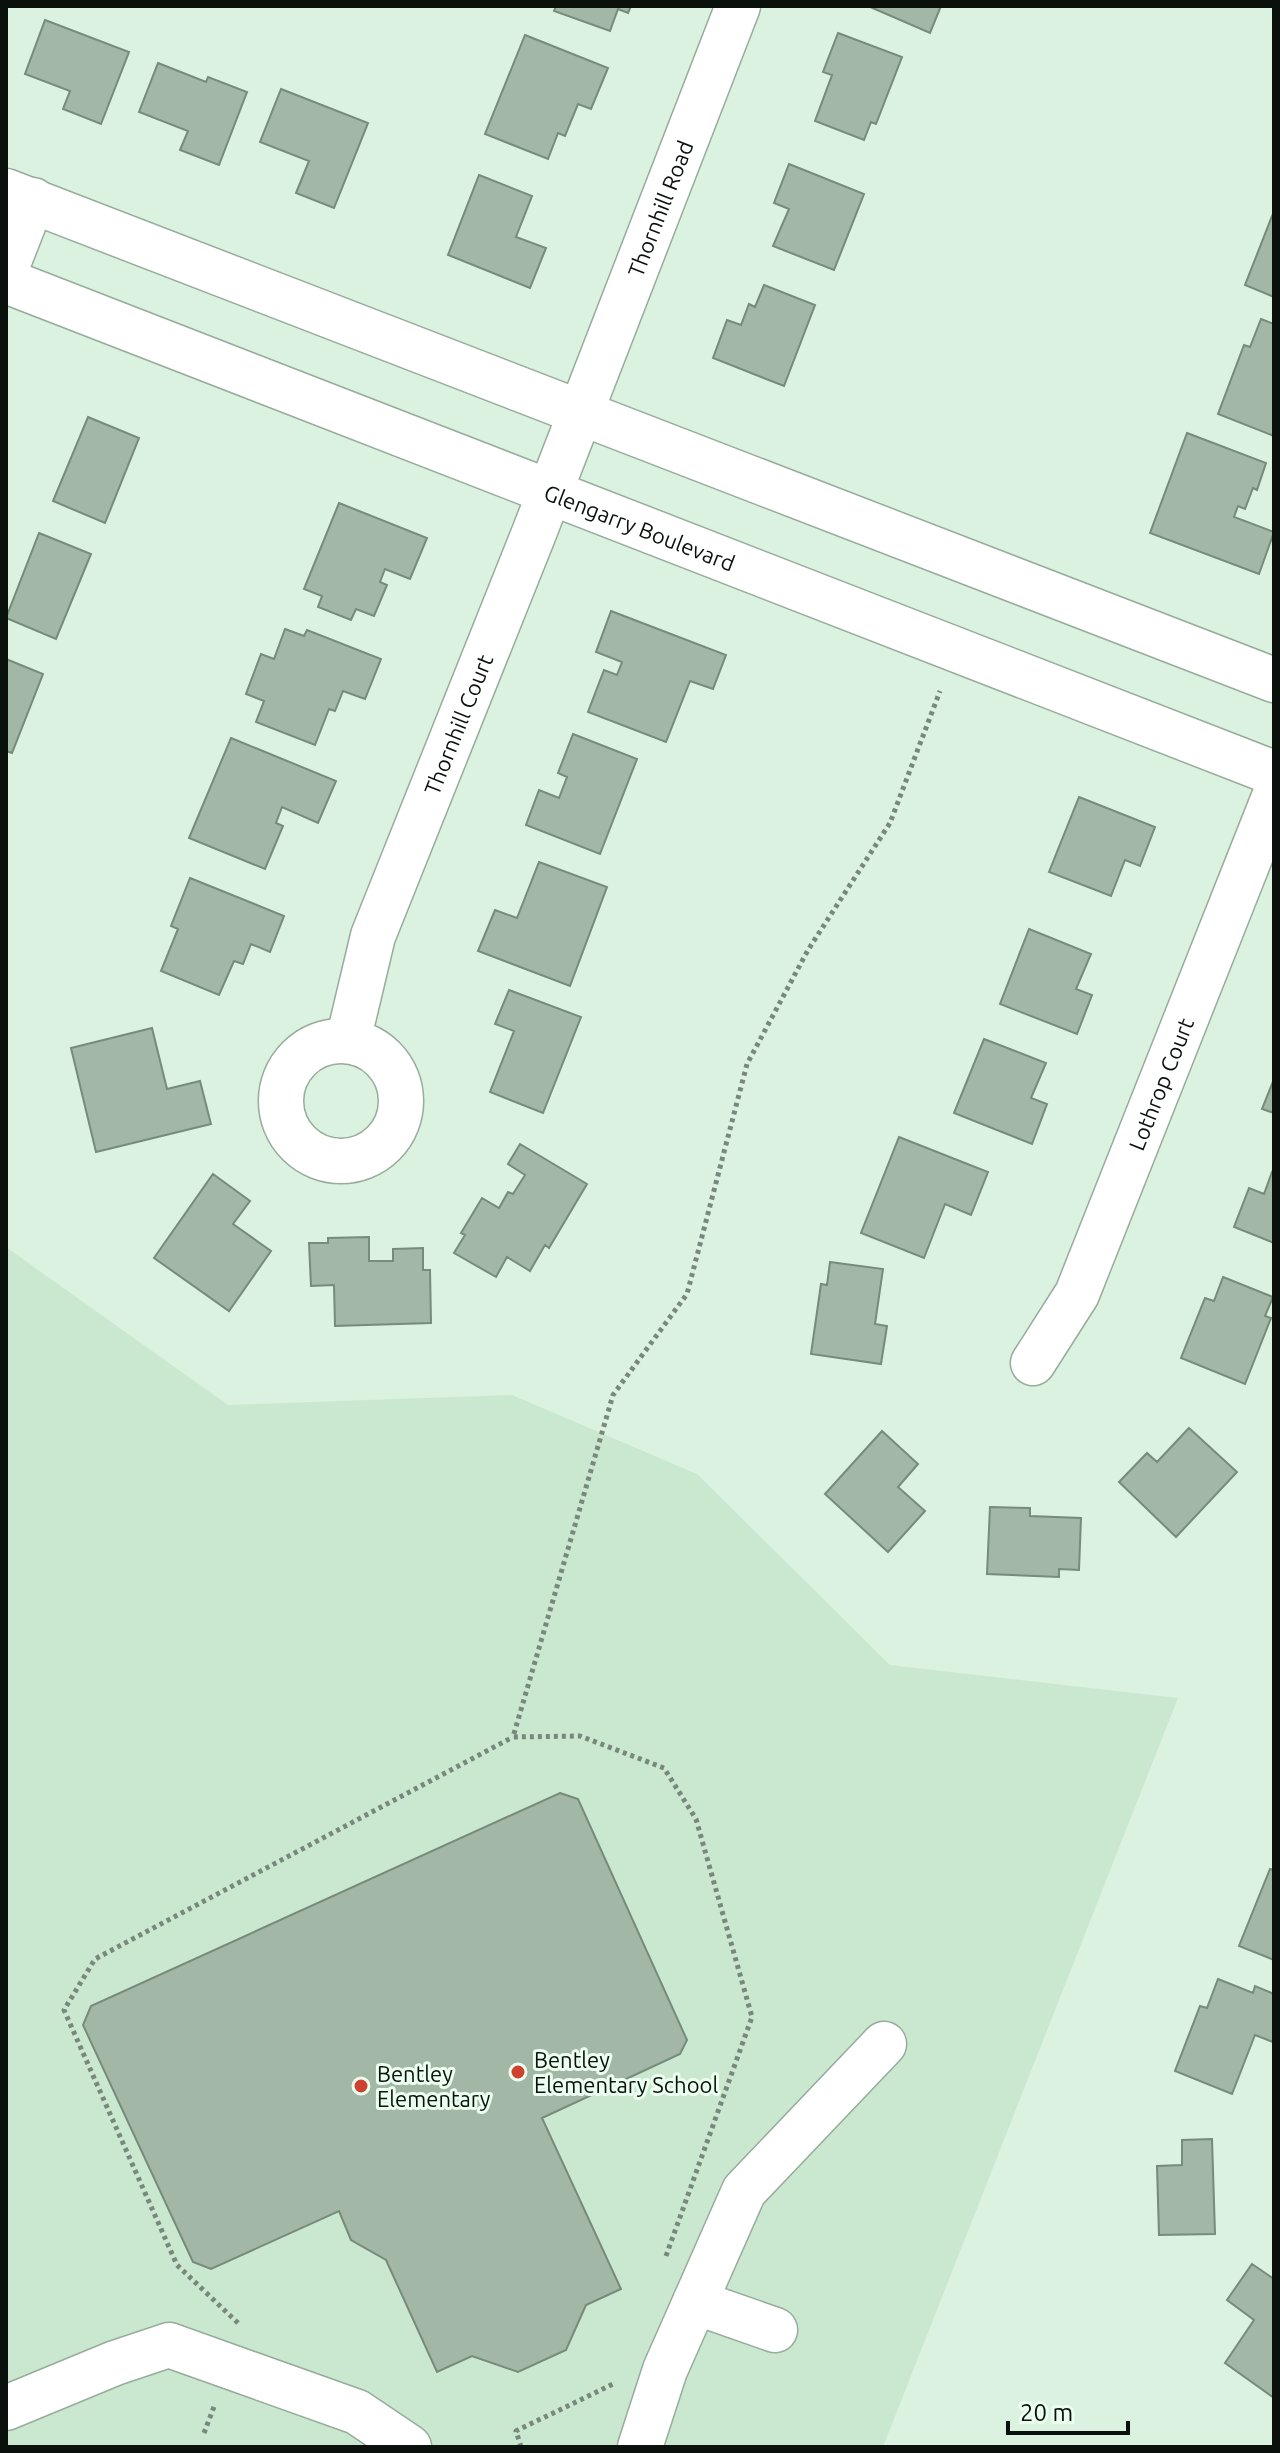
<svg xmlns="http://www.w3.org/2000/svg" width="1280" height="2453" viewBox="0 0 1280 2453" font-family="Ubuntu,sans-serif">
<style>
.built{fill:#cae8d0}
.building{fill:#a2b7a6;stroke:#768b7a;stroke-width:2}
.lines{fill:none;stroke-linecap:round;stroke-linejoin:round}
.minor-casing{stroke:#97ac9b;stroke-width:47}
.path{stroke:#78887c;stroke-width:5;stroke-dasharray:4 4;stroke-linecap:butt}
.minor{stroke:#fff;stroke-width:44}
.poi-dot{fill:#ce412f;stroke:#ecfeef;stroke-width:3}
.labels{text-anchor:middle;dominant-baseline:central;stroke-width:6;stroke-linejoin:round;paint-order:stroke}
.street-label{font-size:22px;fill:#0a110c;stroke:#ecfeef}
.poi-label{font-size:22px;fill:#0a110c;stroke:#ecfeef;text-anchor:start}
</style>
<rect width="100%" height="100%" fill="#dbf2e0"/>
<path class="built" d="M6,1247L228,1405L512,1395L697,1474L890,1665L1178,1698L883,2447H6Z"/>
<path class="building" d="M556,6H631L628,13L618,9L610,31L554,11Z
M868,6H941L930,33Z
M45,20L129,52L101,124L63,109L70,91L25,74Z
M838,33L902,57L876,124L871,122L864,140L815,121L832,75L823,72Z
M525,35L608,68L591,109L578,104L565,136L558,133L548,159L485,134Z
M158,63L206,82L208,77L247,92L219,165L180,150L188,131L139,112Z
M281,89L368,123L334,208L296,193L309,161L260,142Z
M789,164L864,194L834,270L773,246L789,209L774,203Z
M479,175L532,196L516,237L546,248L530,288L448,255Z
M1274,211V297L1245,285Z
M764,285L815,305L784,386L713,358L727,320L741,325L749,304L755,307Z
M1261,319L1274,324V436L1218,414L1244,345L1250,347Z
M88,417L139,438L105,523L53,501Z
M1187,433L1266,463L1257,490L1253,488L1245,509L1238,506L1234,517L1274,532L1259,574L1150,533Z
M339,503L427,538L410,579L385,569L380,582L387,585L374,616L356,609L351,620L318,607L322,596L304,589Z
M39,533L91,554L56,639L6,618Z
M611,611L726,655L713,689L690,681L666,742L588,712L604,670L617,675L622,662L596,652Z
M285,629L304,636L307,630L381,659L365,699L343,691L335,711L329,709L315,745L256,722L264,701L246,694L261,654L274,659Z
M6,659L43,674L12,753L6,751Z
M573,734L637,759L600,854L526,825L539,790L559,798L567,777L558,773Z
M231,738L336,781L318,823L282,807L276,823L283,826L265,869L189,838Z
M1079,797L1155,827L1140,866L1125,860L1111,896L1049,872Z
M539,862L607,887L570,986L478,951L495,910L517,918Z
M190,878L284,916L270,952L251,944L243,964L234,961L219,995L161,971L178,929L171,926Z
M1029,929L1091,954L1076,989L1092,995L1077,1034L1000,1004Z
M509,990L581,1017L543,1113L490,1092L514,1031L495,1024Z
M152,1028L167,1089L200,1081L211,1124L96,1152L71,1048Z
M984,1039L1046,1063L1031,1098L1047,1104L1032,1144L954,1113Z
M1274,1079V1113L1262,1109Z
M899,1137L988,1172L971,1215L945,1204L924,1258L861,1233Z
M520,1144L587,1184L549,1248L545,1245L530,1271L507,1257L496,1277L454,1253L465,1235L461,1233L482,1198L499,1208L508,1192L513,1194L525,1175L508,1164Z
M1272,1172L1274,1173V1243L1234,1227L1249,1188L1264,1194Z
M213,1174L250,1201L233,1224L271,1251L229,1311L154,1258Z
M369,1237V1261H393V1249L423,1248V1270H430L431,1323L335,1326L334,1285L311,1286L309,1243H328V1238Z
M830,1262L883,1269L875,1324L887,1326L881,1364L811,1354L821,1284L827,1285Z
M1223,1277L1273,1297L1265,1316L1271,1318L1245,1384L1181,1358L1205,1298L1214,1301Z
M1189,1428L1237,1472L1176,1537L1119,1482L1147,1453L1157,1462Z
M882,1431L918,1464L898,1487L925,1511L888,1552L825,1494Z
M990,1507L1030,1508V1516L1081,1518L1079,1570L1059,1569V1577L987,1574Z
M560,1793L578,1799L687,2040L680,2054L542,2118L621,2289L586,2305L566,2350L518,2372L472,2356L437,2372L386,2260L351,2240L339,2211L211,2269L193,2262L83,2025L91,2006Z
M1270,1869L1274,1870V1960L1239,1946Z
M1218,1979L1253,1993L1255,1986L1274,1994L1273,2042L1255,2035L1232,2094L1175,2071L1200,2006L1207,2008Z
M1212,2139L1215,2234L1159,2235L1157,2166L1182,2165V2140Z
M1252,2264L1274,2279V2398L1225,2363L1254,2320L1227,2300Z"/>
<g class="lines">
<defs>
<g id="minor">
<path d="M6,191L1274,680"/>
<path d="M6,269L33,200"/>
<path id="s1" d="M6,281L1274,773"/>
<path id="s2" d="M348,1041L373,936L534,533L738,6"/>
<circle cx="341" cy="1101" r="60"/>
<path id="s3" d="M1033,1363L1077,1294L1274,797"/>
<path d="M695,2302L775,2330"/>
<path d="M6,2408L115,2363L169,2345L357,2412L409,2447"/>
<path d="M640,2447L665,2370L744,2191L884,2044"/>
</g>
</defs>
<use href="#minor" class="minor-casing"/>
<path class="path" d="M666,2256L752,2017L696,1819L664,1768L580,1736L513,1737L613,1395L687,1294L747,1064L808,950L890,823L940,691
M238,2323L177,2265L64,2010L95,1959L513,1737
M204,2433L215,2404
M521,2447L516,2431L615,2383"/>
<use href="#minor" class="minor"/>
</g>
<g class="poi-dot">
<circle cx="518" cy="2072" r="8"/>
<circle cx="361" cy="2086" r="8"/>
</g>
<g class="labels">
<g class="street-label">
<text stroke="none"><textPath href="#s2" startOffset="890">Thornhill Road</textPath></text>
<text stroke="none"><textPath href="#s1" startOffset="680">Glengarry Boulevard</textPath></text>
<text stroke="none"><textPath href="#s2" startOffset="336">Thornhill Court</textPath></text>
<text stroke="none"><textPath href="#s3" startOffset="308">Lothrop Court</textPath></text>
</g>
<g class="poi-label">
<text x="534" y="2059">Bentley<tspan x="534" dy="25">Elementary School</tspan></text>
<text x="377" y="2073">Bentley<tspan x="377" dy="25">Elementary</tspan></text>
</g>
</g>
<rect width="1280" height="2453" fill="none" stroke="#0a110c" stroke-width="16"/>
<path d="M1008 2421v12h120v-12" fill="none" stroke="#0a110c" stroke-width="4"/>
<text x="1020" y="2421" font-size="24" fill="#0a110c" stroke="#ecfeef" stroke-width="6" paint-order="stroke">20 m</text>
</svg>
